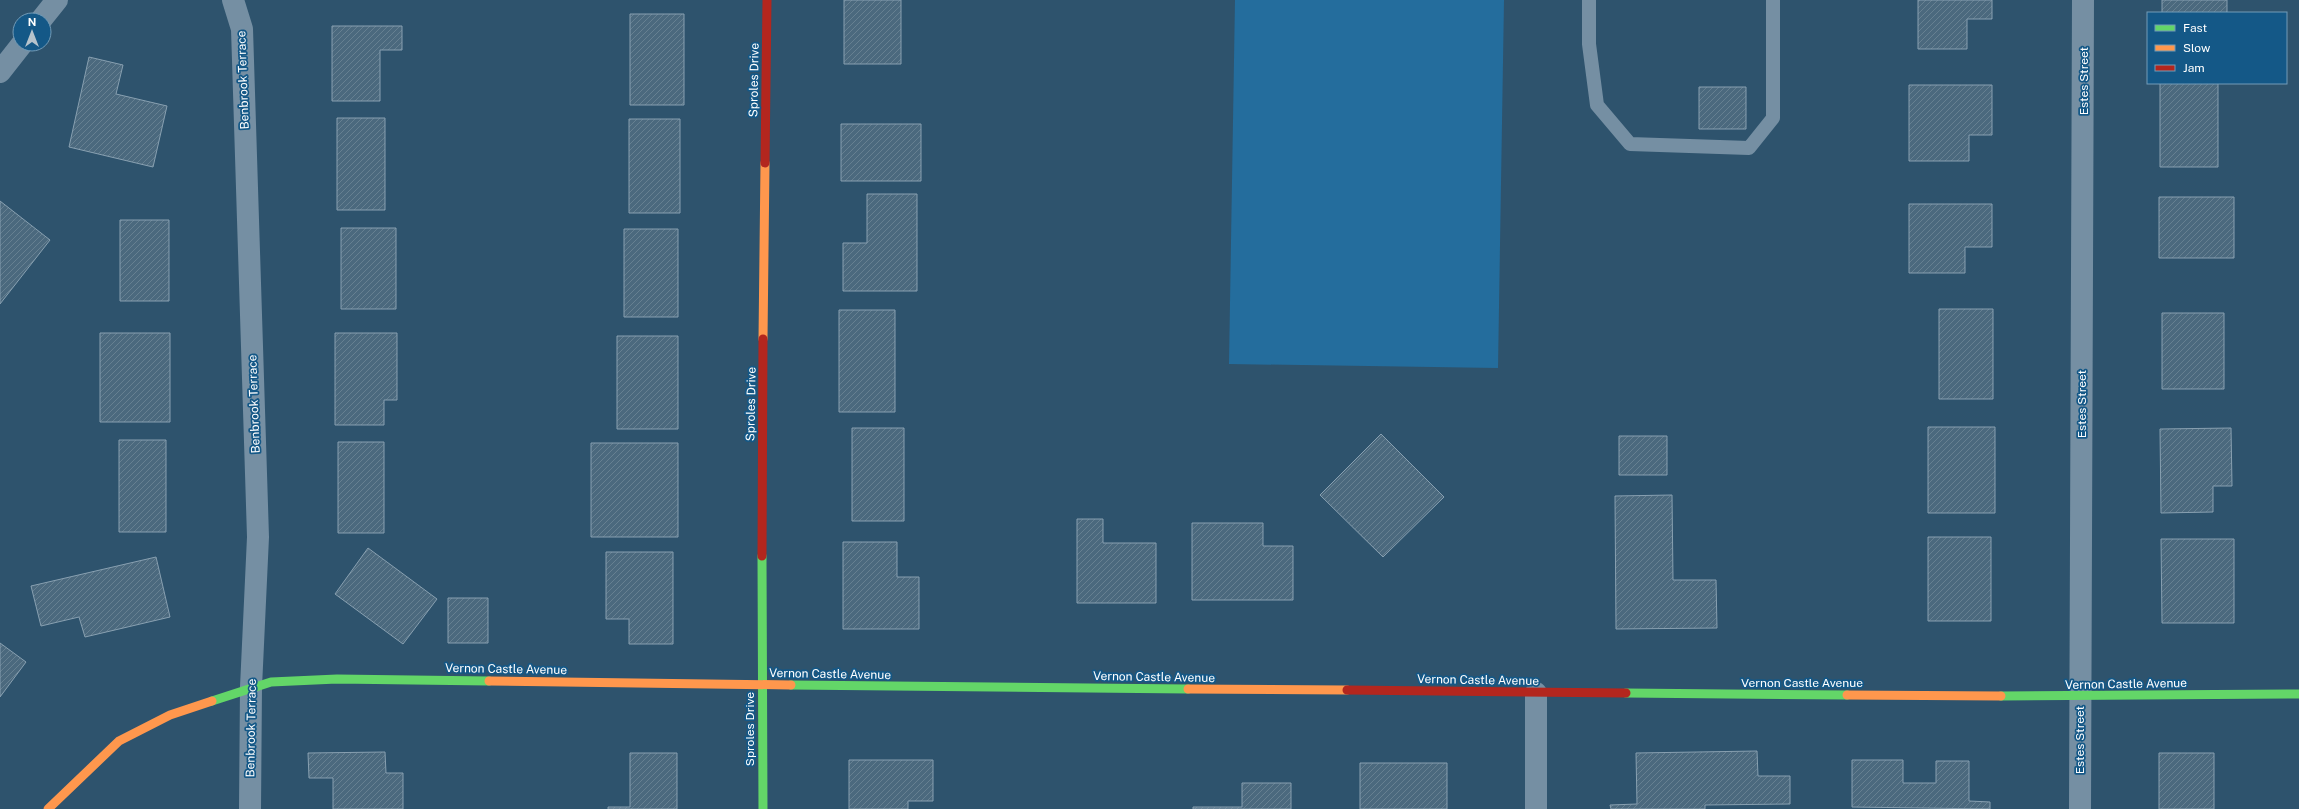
<svg xmlns="http://www.w3.org/2000/svg" width="2299" height="809" viewBox="0 0 2299 809" font-family="'Public Sans',sans-serif">
<style>
.pitch{fill:#246d9d}
.building{fill:url(#building-hatch);stroke:#88a0b1}
.lines{fill:none;stroke-linecap:round;stroke-linejoin:round}
.lane{stroke:#758fa3;stroke-width:14}
.street{stroke:#758fa3;stroke-width:22}
.fast{stroke:#63d668;stroke-width:9}
.slow{stroke:#ff974d;stroke-width:9}
.jam{stroke:#b3261e;stroke-width:9}
.labels{text-anchor:middle;dominant-baseline:central;stroke-width:3.5;stroke-linejoin:round;paint-order:stroke}
.street-label{font-size:12px;fill:#fff;stroke:#145887}
</style>
<defs>
<pattern id="building-hatch" width="6" height="6" patternUnits="userSpaceOnUse"><rect width="6" height="6" fill="#4b697e"/><path d="M-1 1l2-2M0 6l6-6M5 7l2-2" fill="none" stroke="#668091"/></pattern>
</defs>
<rect width="100%" height="100%" fill="#2e536d"/>
<path class="pitch" d="M1235,0H1504L1498,368L1229,364Z"/>
<path class="building" d="M844,0H901V64H844Z
M1918,0H1992V19H1967V49H1918Z
M2162,0H2227V13H2162Z
M630,14H684V105H630Z
M332,26H402V50H380V101H332Z
M89,57L123,65L116,94L167,106L153,167L69,147Z
M2160,83H2218V167H2160Z
M1909,85H1992V135H1969V161H1909Z
M1699,87H1746V129H1699Z
M337,118H385V210H337Z
M629,119H680V213H629Z
M841,124H921V181H841Z
M867,194H917V291H843V243H867Z
M2159,197H2234V258H2159Z
M0,201L50,240L0,304Z
M1909,204H1992V247H1965V273H1909Z
M120,220H169V301H120Z
M341,228H396V309H341Z
M624,229H678V317H624Z
M1939,309H1993V399H1939Z
M839,310H895V412H839Z
M2162,313H2224V389H2162Z
M100,333H170V422H100Z
M335,333H397V400H384V425H335Z
M617,336H678V429H617Z
M1928,427H1995V513H1928Z
M852,428H904V521H852Z
M2231,428L2232,486H2213V512L2161,513L2160,429Z
M1381,434L1444,497L1383,557L1320,495Z
M1619,436H1667V475H1619Z
M119,440H166V532H119Z
M338,442H384V533H338Z
M591,443H678V537H591Z
M1672,495L1673,580H1716L1717,628L1616,629L1615,496Z
M1077,519H1103V543H1156V603H1077Z
M1192,523H1263V546H1293V600H1192Z
M1928,537H1991V621H1928Z
M2161,539H2234V623H2162Z
M843,542H897V577H919V629H843Z
M368,548L437,599L403,644L335,594Z
M606,552H673V644H629V619H606Z
M156,557L170,617L85,637L79,617L41,626L31,586Z
M448,598H488V643H448Z
M0,643L26,662L0,697Z
M1757,751L1758,776H1790V804L1705,805V809H1611L1610,805L1637,804L1636,753Z
M385,752L386,773H403V809H333V778H309L308,753Z
M630,753H677V809H608V807H630Z
M2159,753H2214V809H2159Z
M849,760H933V801H908V809H849Z
M1852,760H1903V783H1936V761H1969V801L1990,802V809L1852,807Z
M1360,763H1447V809H1360Z
M1242,783H1291V809H1193V807H1242Z"/>
<g class="lines">
<path class="lane" d="M1589,0V44L1597,105L1630,144L1749,148L1773,118V0"/>
<path class="street" d="M233,0L242,29L258,537L251,687L250,809
M41,20L57,0
M0,72L22,44
M1536,693V809
M2080,809L2083,0"/>
<path class="fast" d="M762,556L763,809
M791,685L1188,689
M1626,693L1847,695
M2001,696L2299,694
M212,701L271,682L337,679L489,681"/>
<path class="slow" d="M763,339L765,163
M489,681L791,685
M1188,689L1347,690
M1847,695L2001,696
M48,809L119,741L170,715L212,701"/>
<path class="jam" d="M765,163L767,0
M762,556L763,339
M1347,690L1626,693"/>
</g>
<g class="labels">
<g class="street-label">
<text transform="translate(243 80) rotate(-92)">Benbrook Terrace</text>
<text transform="translate(754 80) rotate(-89)">Sproles Drive</text>
<text transform="translate(2084 81) rotate(-90)">Estes Street</text>
<text transform="translate(254 404) rotate(-92)">Benbrook Terrace</text>
<text transform="translate(751 404) rotate(-89)">Sproles Drive</text>
<text transform="translate(2082 404) rotate(-90)">Estes Street</text>
<text transform="translate(506 669) rotate(1)">Vernon Castle Avenue</text>
<text transform="translate(830 674) rotate(1)">Vernon Castle Avenue</text>
<text transform="translate(1154 677) rotate(1)">Vernon Castle Avenue</text>
<text transform="translate(1478 680) rotate(1)">Vernon Castle Avenue</text>
<text x="1802" y="683">Vernon Castle Avenue</text>
<text transform="translate(2126 684) rotate(-1)">Vernon Castle Avenue</text>
<text transform="translate(251 728) rotate(-89)">Benbrook Terrace</text>
<text transform="translate(750 729) rotate(-90)">Sproles Drive</text>
<text transform="translate(2080 740) rotate(-90)">Estes Street</text>
</g>
</g>
<rect x="2147" y="12" width="140" height="72" fill="#145887" stroke="#729bb7"/>
<rect x="2155" y="25" width="20" height="6" fill="#63d668" stroke="#729bb7"/>
<text x="2183" y="32" font-size="12" fill="#ffffff">Fast</text>
<rect x="2155" y="45" width="20" height="6" fill="#ff974d" stroke="#729bb7"/>
<text x="2183" y="52" font-size="12" fill="#ffffff">Slow</text>
<rect x="2155" y="65" width="20" height="6" fill="#b3261e" stroke="#729bb7"/>
<text x="2183" y="72" font-size="12" fill="#ffffff">Jam</text>
<g transform="translate(32 32)"><circle r="19" fill="#145887" stroke="#729bb7"/>
<path d="M0-3L7 15L0 10L-7 15Z" fill="#b6c3cc"/>
<text y="-6" font-size="11" font-weight="bold" text-anchor="middle" fill="#ffffff">N</text>
</g>
</svg>
